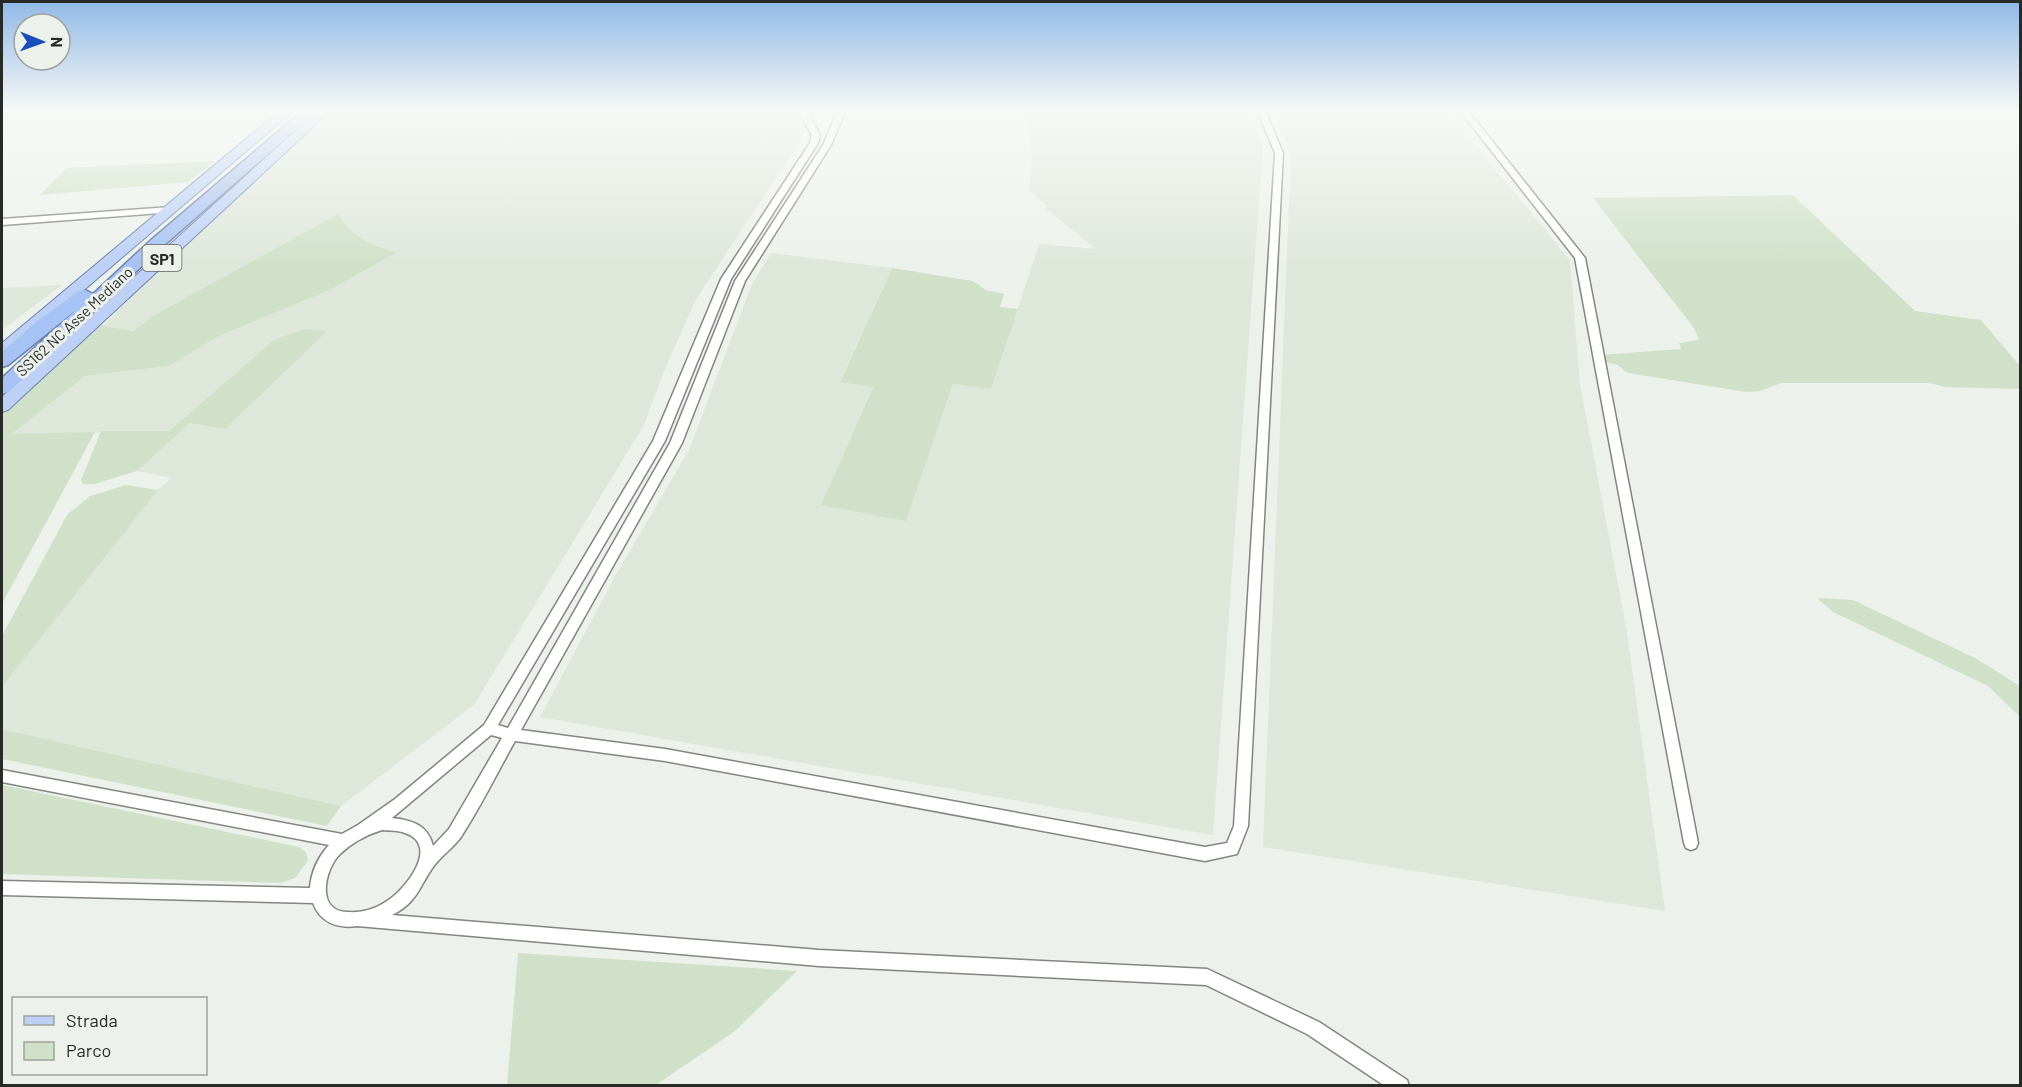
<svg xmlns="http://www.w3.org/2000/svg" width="2022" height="1087" viewBox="0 0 2022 1087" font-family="Barlow,sans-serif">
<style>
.built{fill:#dfe7db}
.green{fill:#d1e1c9}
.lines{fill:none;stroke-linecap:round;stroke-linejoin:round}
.minor-casing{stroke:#828580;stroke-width:3}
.primary-casing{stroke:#6c82ab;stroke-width:2}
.trunk-casing{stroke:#6c82ab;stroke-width:3}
.minor{fill:#fff;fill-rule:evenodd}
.primary{fill:#bdd1f7;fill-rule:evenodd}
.trunk{fill:#a7c2f4;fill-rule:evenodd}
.labels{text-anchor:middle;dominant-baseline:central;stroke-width:6;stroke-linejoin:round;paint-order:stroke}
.far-street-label{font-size:15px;fill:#282a28;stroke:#edf1eb}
.shield{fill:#edf1eb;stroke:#636662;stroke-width:1.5}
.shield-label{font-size:16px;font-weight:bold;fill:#282a28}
</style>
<rect width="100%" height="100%" fill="#edf1eb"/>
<path class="built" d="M331,112H810L802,139L696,299L662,376L644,425L474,705L341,806L2,729V687L150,497L171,478L137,471L190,423L274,340L169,431L11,435L85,376L169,366L219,336L330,290L396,252L361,240L348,229L338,214L156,314L133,331L109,326L93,336L146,282Z
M1025,112H1247L1263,144L1213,835L540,717L614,578L689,450L752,284L771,253L892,268L840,381L873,386L822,504L906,520L953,384L991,389L1039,244L1096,249L1045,208L1047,206L1029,190L1032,157Z
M1271,112H1448L1570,260L1580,384L1627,632L1665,911L1263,847L1291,154Z
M62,285L3,329L2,331V288Z"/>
<path class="green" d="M215,161L189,182L40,195L66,168Z
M1793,195L1915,311L1981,320L2020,366V389L1945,387L1930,383H1781L1760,391L1746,392L1628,373L1617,365L1605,362L1600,355L1681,349L1679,343L1699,340L1694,328L1593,198Z
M338,214C355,241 368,243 397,252L330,290L219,336L169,366L85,376L12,434L95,432L2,604V412L101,325L133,331L156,314Z
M892,268L973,281L986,290L1004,294L1000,307L1018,309L991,389L953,384L906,521L821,505L873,387L840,382Z
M304,329L327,331L225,429L190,423L137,471L95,484H83L81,480L101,431H169L274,340Z
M126,485L158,490L2,687V636L67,515L90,496Z
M1817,598L1853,600L1975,658L2020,686V717L1988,686L1833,612Z
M2,729L341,806L327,826L2,759Z
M2,785L299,847L306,852L308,861L295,878L281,883L2,874Z
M518,953L797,971L735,1031L656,1085H507Z"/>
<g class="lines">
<defs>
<path id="minor" d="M799,112H807L820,135L818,143L731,279L665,441L498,725L508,728L670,443L735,281L823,145L837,112H845L831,145L745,281L682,443L521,730L665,749L1205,847L1227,843L1234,826L1275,153L1258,112H1266L1283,153L1248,826L1237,854L1205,861L665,761L515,741C497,773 481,806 461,837C453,848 441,856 433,867C419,887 417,903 392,915L819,950L1207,969L1319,1022L1407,1080L1409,1086H1385L1307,1034L1206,985L819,966L357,926C337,929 320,922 313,903L2,895V881L310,888C311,873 318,857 329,845L2,782V770L342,834L358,825L395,799L484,725L653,441L721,279L810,143L812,135ZM491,735L502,738L449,829L433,846C428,825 412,820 392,818ZM382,830C389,831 398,830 405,833C441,845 405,890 387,901C376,909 361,913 348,912C316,912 324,871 339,855C351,843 366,835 382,830Z
M1461,112H1469L1585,258L1698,843L1696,848L1691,850L1686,848L1684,843L1575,258Z
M171,207L174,208V212L2,225V219Z"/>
<path id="primary" d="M278,112H292L8,355L2,356V343Z
M316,112H329L8,410L2,412V397Z"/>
<path id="trunk" d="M301,112H316L162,247L8,392L2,394V378L76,310L8,365L2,367V352L36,322L79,291L85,290L93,294L150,241Z"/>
</defs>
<use href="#minor" class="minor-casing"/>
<use href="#primary" class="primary-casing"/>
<use href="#trunk" class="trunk-casing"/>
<use href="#minor" class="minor"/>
<use href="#primary" class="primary"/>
<use href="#trunk" class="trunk"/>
</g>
<linearGradient id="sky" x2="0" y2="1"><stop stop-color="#90b8e6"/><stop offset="0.42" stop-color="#f7f9f6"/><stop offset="1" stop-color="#f7f9f6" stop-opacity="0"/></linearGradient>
<rect width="2022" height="264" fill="url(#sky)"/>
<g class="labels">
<g class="far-street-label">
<text transform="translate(74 321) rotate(-43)">SS162 NC Asse Mediano</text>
</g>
<rect class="shield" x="142.5" y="245" width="39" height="26" rx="4.5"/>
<g class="shield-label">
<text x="162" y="258">SP1</text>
</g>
</g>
<rect width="2022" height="1087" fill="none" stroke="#282a28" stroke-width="6"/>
<rect x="12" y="997" width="195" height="78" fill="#edf1eb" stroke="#9ea19d" stroke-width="1.5"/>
<rect x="24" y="1016" width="30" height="9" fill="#bdd1f7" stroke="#9ea19d" stroke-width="1.5"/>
<text x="66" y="1027" font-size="18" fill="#282a28">Strada</text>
<rect x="24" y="1042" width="30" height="18" fill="#d1e1c9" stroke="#9ea19d" stroke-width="1.5"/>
<text x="66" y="1057" font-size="18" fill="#282a28">Parco</text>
<g transform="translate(42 42) rotate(91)"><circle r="28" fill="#edf1eb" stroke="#9ea19d" stroke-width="1.5"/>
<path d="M0-4.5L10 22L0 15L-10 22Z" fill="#1b4dba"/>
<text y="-9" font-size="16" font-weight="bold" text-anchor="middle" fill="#282a28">N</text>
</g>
</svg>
